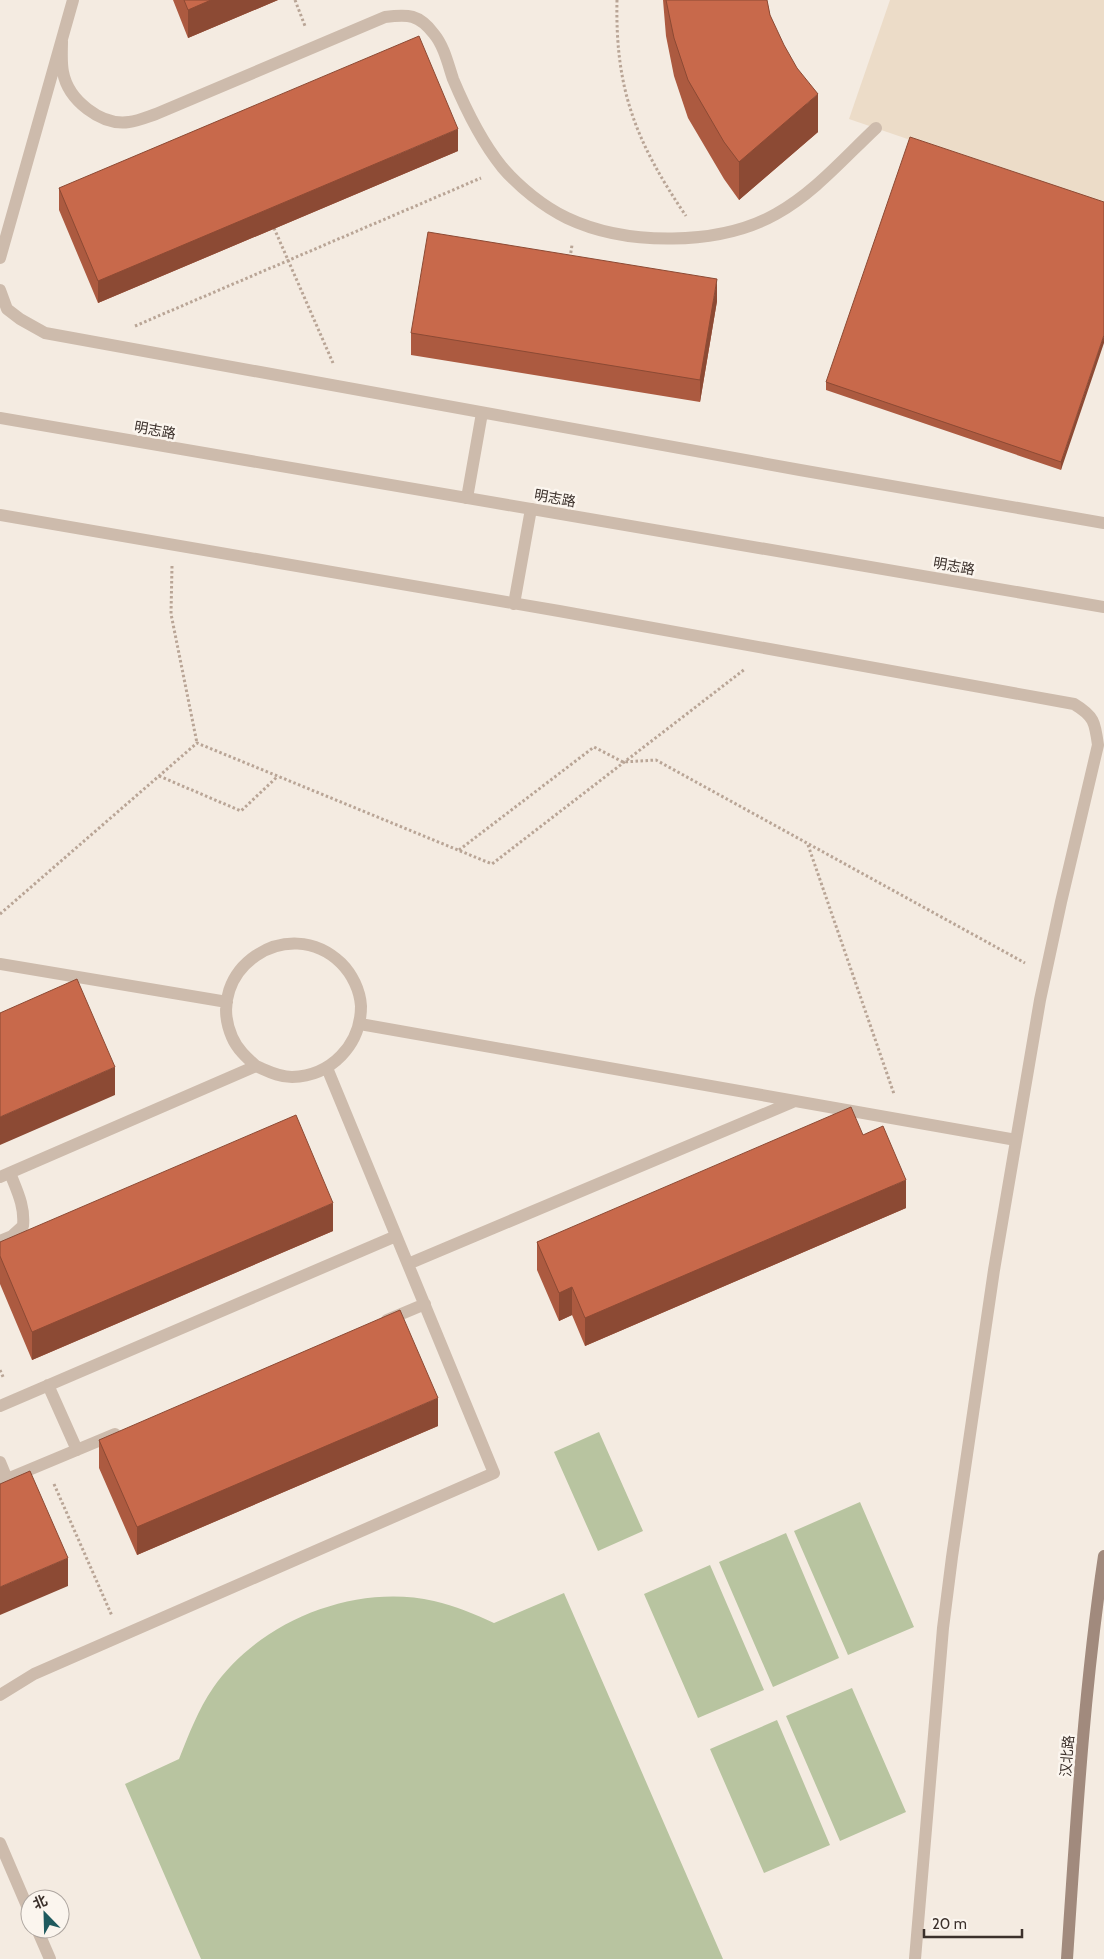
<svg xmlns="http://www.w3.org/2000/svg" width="1104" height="1959" viewBox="0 0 1104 1959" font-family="Cabin,'Noto Sans SC',sans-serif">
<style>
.green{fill:#b8c4a0}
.plaza{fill:#ecdcc8}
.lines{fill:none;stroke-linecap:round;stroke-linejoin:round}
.path{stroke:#b9a596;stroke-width:3;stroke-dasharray:2.5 2.5;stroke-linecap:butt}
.lane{stroke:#cdbbac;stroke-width:12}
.street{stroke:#cdbbac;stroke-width:12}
.secondary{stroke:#a18a7d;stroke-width:12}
.wall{fill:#ac5a40}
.shaded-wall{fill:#8c4a34}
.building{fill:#c8694b;stroke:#8c4a34}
.labels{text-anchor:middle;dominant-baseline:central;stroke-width:5;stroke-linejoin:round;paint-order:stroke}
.street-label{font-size:14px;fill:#3b302b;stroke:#fbf5ee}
</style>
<rect width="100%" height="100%" fill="#f4ebe1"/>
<path class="green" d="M599,1432L643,1531L598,1551L554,1452Z
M860,1502L914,1627L848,1655L794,1531Z
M786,1533L839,1658L773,1687L719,1562Z
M710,1565L764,1690L698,1718L644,1594Z
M564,1593L723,1959H201L125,1784L179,1759C189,1734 198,1710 213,1688C259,1621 355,1583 434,1601C455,1606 475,1614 494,1623Z
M852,1688L906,1812L840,1841L786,1716Z
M777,1720L830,1845L764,1873L710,1749Z"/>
<path class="plaza" d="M890,0H1104V206L849,119Z"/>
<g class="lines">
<path class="path" d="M295,0L305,26
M617,0C615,90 636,142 686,216
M274,228L333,363
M570,258L572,245
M135,326L481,178
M172,566L171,614L197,743
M159,776L241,811L278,776
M808,845L894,1094
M459,850L594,747L623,762L656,760L1025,963
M0,914L197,743L492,864L745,669
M0,1370L4,1379
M54,1484L112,1616"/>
<path class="lane" d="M62,41C62,51 61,62 63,72C68,100 101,126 129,122C138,121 147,117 156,114L385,17C408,14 419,14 434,34C444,46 448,64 453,79C466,110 481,141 502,167C519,187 544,207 567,218C626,246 719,246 776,214C814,193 844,158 876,128
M0,258L73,0
M0,290L7,309L20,319L45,333L800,470L1104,523
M467,498L482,413
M0,515L559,611L1074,704C1094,716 1095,722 1098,745L1061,902L1040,1000L994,1270L952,1557L943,1628L915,1959
M514,604L531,509
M0,964L227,1002
M360,1024L1016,1140
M0,1177L256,1066C268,1071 279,1077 292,1077C331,1076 361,1045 361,1006C360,990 352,974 341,963C288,912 203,970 232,1037C237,1049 247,1058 256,1066
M0,1241L12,1236L23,1226C25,1206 17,1191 10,1173
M408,1264L795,1101
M387,1320L425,1304
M48,1385L77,1450
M0,1406L396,1236
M0,1462L7,1479
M0,1482L115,1434
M0,1695L34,1674L494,1473L327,1068
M0,1843L30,1913
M37,1929L50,1959"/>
<path class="street" d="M0,418L1104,607"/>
<path class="secondary" d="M1067,1959C1076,1824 1084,1689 1104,1556"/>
</g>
<path class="wall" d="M173,0H278L188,38Z
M663,0H767L770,15L818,132L739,200L724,179L688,118L674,76L666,36Z
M458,151L98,303L59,210V188Z
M1104,202L1061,470L826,390V382Z
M717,301L700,402L411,355V333Z
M863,1135L906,1208L585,1346L572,1315L559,1321L537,1270V1242Z
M333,1231L32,1360L0,1284V1242Z
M438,1426L137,1555L99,1468V1440Z"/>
<path class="shaded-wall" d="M211,0H278L188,38V10Z
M818,94V132L739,200V162Z
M458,129V151L98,303V281Z
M717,279V301L700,402V380Z
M1104,335V343L1061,470V462Z
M115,1067V1095L0,1145V1117Z
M906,1180V1208L585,1346V1318Z
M333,1203V1231L32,1360V1332Z
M572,1287V1315L559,1321V1293Z
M438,1398V1426L137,1555V1527Z
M68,1558V1586L0,1615V1587Z"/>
<path class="building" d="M184,0H211L188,10Z
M666,0H767L770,15L784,45L797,68L818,94L739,162L724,142L688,80L674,38Z
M419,36L458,129L98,281L59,188Z
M910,137L1104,202V335L1061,462L826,382Z
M428,232L717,279L700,380L411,333Z
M77,979L115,1067L0,1117V1013Z
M851,1107L863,1135L883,1126L906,1180L585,1318L572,1287L559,1293L537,1242Z
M296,1115L333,1203L32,1332L0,1256V1242Z
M400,1310L438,1398L137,1527L99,1440Z
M30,1471L68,1558L0,1587V1484Z"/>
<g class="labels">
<g class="street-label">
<text transform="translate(155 430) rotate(10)">明志路</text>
<text transform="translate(555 498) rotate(10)">明志路</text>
<text transform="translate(954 566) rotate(10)">明志路</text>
<text transform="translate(1067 1756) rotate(-85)">汉北路</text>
</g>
</g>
<g transform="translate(45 1914) rotate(337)"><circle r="24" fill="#fbf5ee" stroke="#aea6a0"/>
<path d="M0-4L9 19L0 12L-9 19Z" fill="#1f5a5e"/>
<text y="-8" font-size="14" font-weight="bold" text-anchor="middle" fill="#3b302b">北</text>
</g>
<path d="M924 1929v8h98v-8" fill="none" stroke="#3b302b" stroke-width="2.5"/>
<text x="932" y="1929" font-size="15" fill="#3b302b" stroke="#fbf5ee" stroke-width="4" paint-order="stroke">20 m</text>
</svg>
